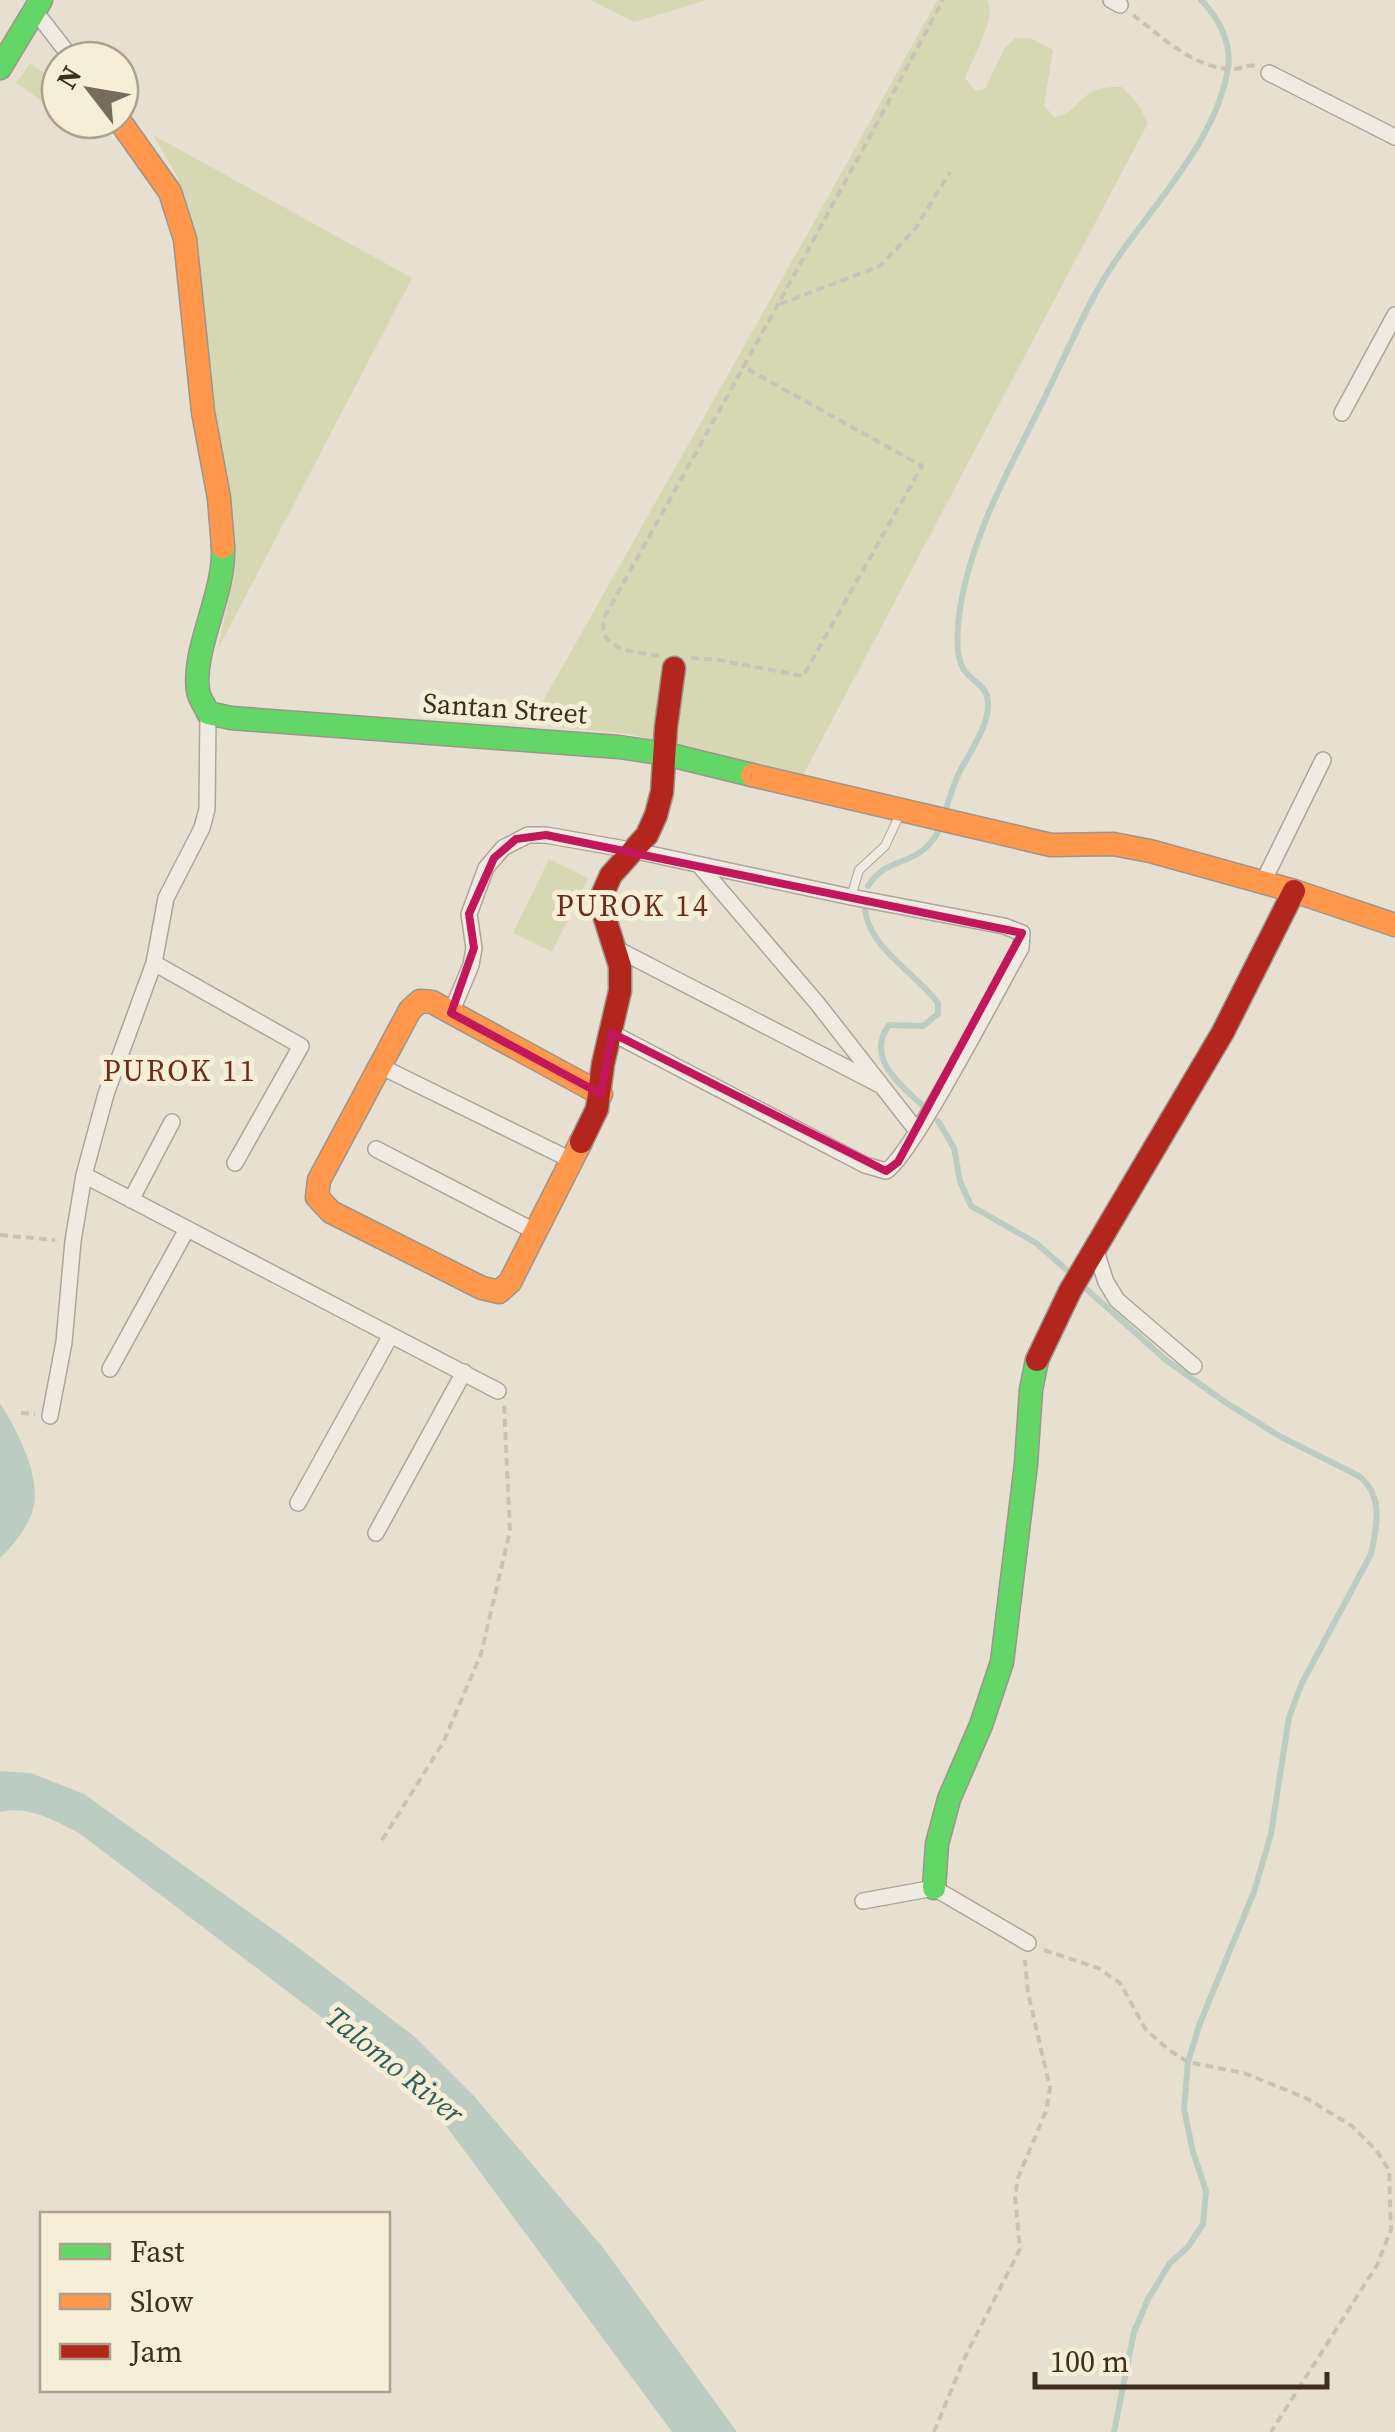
<svg xmlns="http://www.w3.org/2000/svg" width="1395" height="2432" viewBox="0 0 1395 2432" font-family="'Source Serif 4',serif">
<style>
.green{fill:#d6d7b3}
.water{fill:#bcccc2}
.lines{fill:none;stroke-linecap:round;stroke-linejoin:round}
.stream{stroke:#bcccc2;stroke-width:6}
.lane-casing{stroke:#ada599;stroke-width:10}
.street-casing{stroke:#ada599;stroke-width:18}
.fast-casing{stroke:#9c958a;stroke-width:25}
.slow-casing{stroke:#9c958a;stroke-width:25}
.jam-casing{stroke:#9c958a;stroke-width:25}
.path{stroke:#c8c2b9;stroke-width:4;stroke-dasharray:8 5;stroke-linecap:butt}
.lane{stroke:#efebe3;stroke-width:8}
.street{stroke:#efebe3;stroke-width:15}
.fast{stroke:#63d668;stroke-width:22}
.slow{stroke:#ff974d;stroke-width:22}
.jam{stroke:#b3261e;stroke-width:22}
.marked{fill:none;stroke:#c2185b;stroke-width:8;stroke-linejoin:round}
.labels{text-anchor:middle;dominant-baseline:central;stroke-width:10;stroke-linejoin:round;paint-order:stroke}
.street-label{font-size:28px;fill:#3d2e20;stroke:#f7eed8}
.neighbourhood-label{font-size:30px;letter-spacing:2.5px;fill:#6b2e1e;stroke:#f7eed8}
.water-label{font-size:30px;font-style:italic;fill:#2f5d5a;stroke:#f7eed8}
</style>
<rect width="100%" height="100%" fill="#e7e0d1"/>
<path class="green" d="M591,0H707L634,22Z
M937,0H987C998,16 972,58 965,78L975,91L985,89L1004,49L1015,38H1030L1053,50L1044,105L1054,117C1084,112 1076,85 1122,87L1137,103L1148,123L801,779L629,734L530,724C666,483 804,243 937,0Z
M30,63L60,84V93L51,107L16,83Z
M153,135L412,278L218,649L230,591L234,534L213,410L195,234L177,176Z
M549,859L588,878L552,952L513,933Z"/>
<path class="water" d="M0,1403C16,1428 36,1467 35,1498C34,1520 15,1544 0,1558Z
M0,1771L31,1773L84,1794L303,1951L415,2037L474,2096L604,2249L737,2432H672L447,2127L387,2067L79,1833C55,1821 28,1805 0,1812Z"/>
<g class="lines">
<path class="stream" d="M946,809C949,800 952,789 956,780C965,756 994,724 987,696C983,683 968,679 963,668C954,652 958,625 960,608C971,542 1001,484 1031,425C1053,382 1072,338 1094,296C1133,222 1215,152 1228,68C1232,43 1218,17 1201,0
M868,886C888,854 917,869 938,832
M865,908C867,947 916,973 938,1003V1014L923,1026L889,1025C865,1057 900,1085 922,1105
M938,1121L954,1148L960,1181L971,1206L1036,1243L1068,1271
M1084,1287L1166,1360L1225,1402L1281,1437L1359,1476C1384,1496 1377,1526 1371,1554L1302,1683L1289,1717L1271,1834L1254,1892L1200,2023L1188,2062L1184,2109L1193,2152L1206,2191L1203,2224L1188,2247L1170,2263L1148,2299L1134,2332L1114,2432"/>
<defs>
<path id="lane" d="M851,897L859,870L885,846L900,814"/>
<path id="street" d="M1111,0L1120,5
M35,11L73,60
M1269,73L1395,137
M1342,413L1395,315
M699,865L817,1003L917,1131
M1263,882L1323,760
M617,949L880,1085
M154,963L301,1046L235,1163
M451,1013L471,965L474,948L469,914L486,868L503,848L528,835H546L636,851L851,897L1004,926L1022,933L1021,948C1000,984 911,1157 886,1171L865,1165L612,1033
M380,1066L573,1161
M376,1149L536,1232
M84,1175L498,1391
M131,1200L172,1122
M1095,1248L1106,1282L1117,1300L1194,1366
M110,1369L187,1229
M50,1416L64,1342L73,1241L84,1175L106,1094L154,963L166,898L202,828L207,809L208,713
M298,1503L391,1335
M376,1533L464,1372
M863,1901L934,1888L1028,1943"/>
<path id="fast" d="M0,68L41,0
M223,547C225,595 192,648 198,691C199,698 205,706 208,713L231,718L619,747L666,754L752,775
M934,1888L937,1844L949,1799L981,1725L1002,1662L1026,1464L1031,1390L1037,1360"/>
<path id="slow" d="M119,120L170,192L185,239L203,412L219,498L223,547
M752,775L1051,845L1113,844L1150,851L1294,891L1395,925
M581,1142L510,1282L499,1292L482,1288L331,1212L317,1197L319,1180L410,1010L420,1001L432,1002L601,1094"/>
<path id="jam" d="M581,1142L597,1109L603,1064L620,991V966L603,912V893L611,875L647,835L656,815L662,792L666,727L674,668
M1037,1360L1070,1291L1223,1032L1294,891"/>
</defs>
<use href="#lane" class="lane-casing"/>
<use href="#street" class="street-casing"/>
<use href="#fast" class="fast-casing"/>
<use href="#slow" class="slow-casing"/>
<use href="#jam" class="jam-casing"/>
<path class="path" d="M1133,15C1161,36 1194,69 1233,69C1242,69 1247,64 1256,66
M780,304L880,266L915,229L950,172
M659,656C633,651 595,651 605,616C719,411 833,207 943,0
M691,658L718,660L803,676L922,466L742,366
M0,1235L55,1240
M21,1413L35,1414
M382,1840L443,1743L481,1654L510,1531L504,1404
M1044,1950L1098,1968L1120,1983L1146,2030L1169,2050L1188,2062L1244,2073L1306,2098L1352,2126L1376,2150L1389,2170L1391,2230L1377,2265L1271,2432
M934,2432L965,2357L1020,2249L1015,2197L1018,2178L1046,2111L1050,2088L1028,1993L1025,1960"/>
<use href="#lane" class="lane"/>
<use href="#street" class="street"/>
<use href="#fast" class="fast"/>
<use href="#slow" class="slow"/>
<use href="#jam" class="jam"/>
</g>
<path class="marked" d="M546,835L1022,933L898,1162L886,1171L612,1033L601,1094L451,1013L474,948L469,914L494,858L516,839Z"/>
<g class="labels">
<g class="street-label">
<text transform="translate(505 708) rotate(4)">Santan Street</text>
</g>
<g class="neighbourhood-label">
<text x="633" y="905">PUROK 14</text>
<text x="180" y="1070">PUROK 11</text>
</g>
<g class="water-label">
<text transform="translate(395 2065) rotate(39)">Talomo River</text>
</g>
</g>
<rect x="40" y="2212" width="350" height="180" fill="#f7eed8" stroke="#ada18e" stroke-width="2.5"/>
<rect x="60" y="2244" width="50" height="15" fill="#63d668" stroke="#ada18e" stroke-width="2.5"/>
<text x="130" y="2262" font-size="30" fill="#3d2e20">Fast</text>
<rect x="60" y="2294" width="50" height="15" fill="#ff974d" stroke="#ada18e" stroke-width="2.5"/>
<text x="130" y="2312" font-size="30" fill="#3d2e20">Slow</text>
<rect x="60" y="2344" width="50" height="15" fill="#b3261e" stroke="#ada18e" stroke-width="2.5"/>
<text x="130" y="2362" font-size="30" fill="#3d2e20">Jam</text>
<g transform="translate(90 90) rotate(301)"><circle r="48" fill="#f7eed8" stroke="#ada18e" stroke-width="2.5"/>
<path d="M0-8L18 38L0 25L-18 38Z" fill="#786c5e"/>
<text y="-15" font-size="28" font-weight="bold" text-anchor="middle" fill="#3d2e20">N</text>
</g>
<path d="M1035 2372v15h292v-15" fill="none" stroke="#3d2e20" stroke-width="5"/>
<text x="1050" y="2372" font-size="30" fill="#3d2e20" stroke="#f7eed8" stroke-width="8" paint-order="stroke">100 m</text>
</svg>
